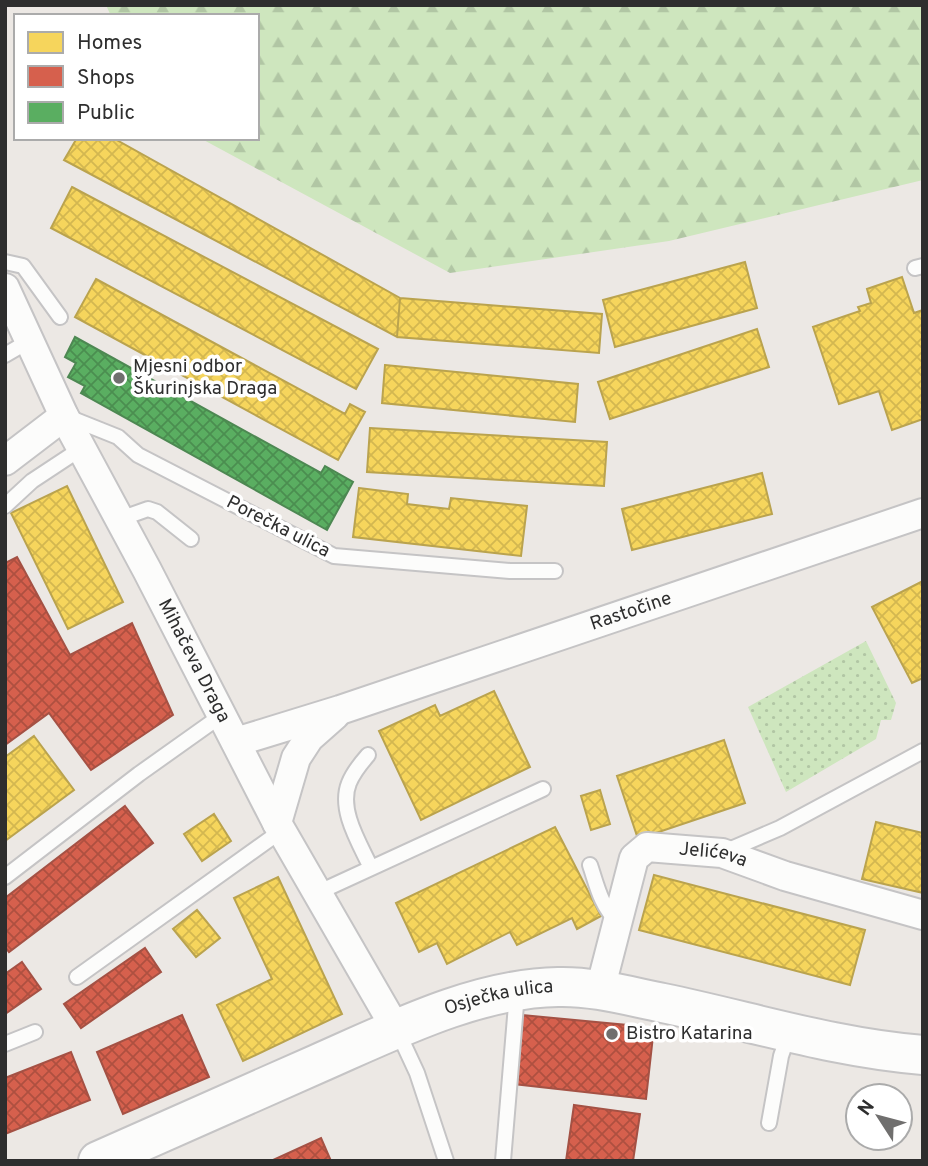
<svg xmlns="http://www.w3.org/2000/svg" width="928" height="1166" viewBox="0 0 928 1166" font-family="Overpass,sans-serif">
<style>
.forest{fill:url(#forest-firs)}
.park{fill:url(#park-dots)}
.homes{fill:url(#homes-cross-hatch);stroke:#baa34e;stroke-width:2}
.shops{fill:url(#shops-cross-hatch);stroke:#a45144;stroke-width:2}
.public{fill:url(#public-cross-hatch);stroke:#4d8852;stroke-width:2}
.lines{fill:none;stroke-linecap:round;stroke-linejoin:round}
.lane-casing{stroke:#c5c4c5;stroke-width:18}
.street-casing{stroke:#c5c4c5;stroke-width:32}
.secondary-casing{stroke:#c5c4c5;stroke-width:42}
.lane{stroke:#fcfcfb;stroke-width:14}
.street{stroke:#fcfcfb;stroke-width:28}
.secondary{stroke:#fcfcfb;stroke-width:38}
.poi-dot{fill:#706f6e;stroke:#fff;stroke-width:2.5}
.labels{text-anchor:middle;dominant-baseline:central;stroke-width:7;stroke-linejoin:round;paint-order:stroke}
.poi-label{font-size:19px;fill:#2e2e2e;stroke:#fff;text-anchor:start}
.street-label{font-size:19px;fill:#2e2e2e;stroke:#fff}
</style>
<defs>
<pattern id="forest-firs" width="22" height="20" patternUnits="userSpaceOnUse" patternTransform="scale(1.75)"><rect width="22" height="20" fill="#cee6be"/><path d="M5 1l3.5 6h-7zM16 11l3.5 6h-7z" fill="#b1c6a4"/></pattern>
<pattern id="park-dots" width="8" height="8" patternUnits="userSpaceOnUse" patternTransform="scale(1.75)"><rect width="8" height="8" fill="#cee6be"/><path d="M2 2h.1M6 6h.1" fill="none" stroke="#b1c6a4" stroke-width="1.8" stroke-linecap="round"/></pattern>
<pattern id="homes-cross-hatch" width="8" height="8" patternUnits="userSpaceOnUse" patternTransform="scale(1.75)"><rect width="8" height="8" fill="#f6d55c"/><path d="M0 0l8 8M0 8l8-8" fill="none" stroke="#d3b750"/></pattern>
<pattern id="shops-cross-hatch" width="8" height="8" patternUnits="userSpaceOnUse" patternTransform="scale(1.75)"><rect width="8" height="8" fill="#d6604d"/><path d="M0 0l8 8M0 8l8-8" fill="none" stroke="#ae5040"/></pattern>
<pattern id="public-cross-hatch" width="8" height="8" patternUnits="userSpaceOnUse" patternTransform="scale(1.75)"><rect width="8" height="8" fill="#5aae61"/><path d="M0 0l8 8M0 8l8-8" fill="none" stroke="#4b8e50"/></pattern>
</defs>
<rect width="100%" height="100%" fill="#ece8e4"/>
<path class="forest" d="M106,5H923V180L669,241L450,273L200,138H257V16H111Z"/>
<path class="park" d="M866,641L896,703L891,720H881L876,739L786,792L748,707Z"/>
<path class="homes" d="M77,138H113L400,298L397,337L64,160Z
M72,187L378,349L356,389L51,228Z
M745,262L757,308L615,347L603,300Z
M902,277L914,313L923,310V419L892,430L879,391L839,404L813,327L860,311L858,307L871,303L867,289Z
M96,279L345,414L350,404L365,412L338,460L75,317Z
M400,298L602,314L599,353L397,337Z
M757,329L769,367L610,419L598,382Z
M385,365L578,384L575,422L382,403Z
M370,428L607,442L604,486L367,472Z
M762,473L772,514L632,550L622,509Z
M67,486L123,602L68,629L11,513Z
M359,488L408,494L407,504L449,509L451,498L527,506L521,556L353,537Z
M923,581V678L912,683L872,607Z
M494,691L530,767L421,820L379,731L435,705L440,716Z
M34,736L74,790L5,841V757Z
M724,740L745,803L638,839L617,776Z
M600,790L610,824L591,830L581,796Z
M214,814L231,841L202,861L184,834Z
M876,822L923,833V893L862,879Z
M555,827L601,916L577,929L572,918L517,945L510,932L447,964L437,943L419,952L396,903Z
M654,875L865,930L850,985L639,930Z
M278,877L342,1014L243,1061L217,1005L272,979L234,898Z
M197,910L220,938L196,957L173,929Z"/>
<path class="shops" d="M17,557L70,655L132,623L173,715L91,770L49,713L5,745V563Z
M125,806L153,843L9,952L5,947V898Z
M145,948L161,972L81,1028L64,1004Z
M22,962L41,989L5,1014V974Z
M182,1015L209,1077L123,1114L97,1052Z
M522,1015L627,1025L626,1033L653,1036L646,1099L514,1084Z
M71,1052L90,1100L5,1134V1078Z
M574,1105L640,1114L633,1161H566Z
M321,1138L331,1161H271Z"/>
<path class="public" d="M75,337L321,473L325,466L353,482L327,530L81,393L85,386L68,377L76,363L65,357Z"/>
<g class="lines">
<defs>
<path id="lane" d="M5,262L23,266L60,317
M915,268L923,266
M5,355L29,341
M68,417L118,437L138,455L334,556L510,571H555
M5,506L32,481L82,448
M120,519L148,509L157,512L191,539
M368,755C361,763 353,773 349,783C338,810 360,844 371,868
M724,852L780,828L923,751
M590,865C597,886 601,906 617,921
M5,877L139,774L222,715
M317,893L543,789
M77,977L281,831
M397,1030L417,1073L446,1161
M5,1044L35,1032
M769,1123L781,1056L789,1033
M503,1161L517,993"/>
<g id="street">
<path id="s1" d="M5,288L64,416L147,570L277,823L396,1029"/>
<path d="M5,461L64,416"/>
<path id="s2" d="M236,742L340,710L923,513"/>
<path d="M277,823L296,758L309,738L335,715"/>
<path id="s3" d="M600,990L634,858L647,847L722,853L785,876L923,915"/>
</g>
<g id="secondary">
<path id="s4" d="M98,1161C171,1129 244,1096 317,1064C390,1032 476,988 558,987C593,986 628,996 663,1003C750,1021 834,1048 923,1055"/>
</g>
</defs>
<use href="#lane" class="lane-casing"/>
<use href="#street" class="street-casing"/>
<use href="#secondary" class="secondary-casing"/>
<use href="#lane" class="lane"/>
<use href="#street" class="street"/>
<use href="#secondary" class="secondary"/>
</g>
<g class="poi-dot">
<circle cx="119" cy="378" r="7"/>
<circle cx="612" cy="1034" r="7"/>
</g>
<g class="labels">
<g class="poi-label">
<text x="133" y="367">Mjesni odbor<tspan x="133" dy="22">Škurinjska Draga</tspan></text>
<text x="626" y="1034">Bistro Katarina</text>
</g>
<g class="street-label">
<text transform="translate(278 527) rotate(27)">Porečka ulica</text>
<text stroke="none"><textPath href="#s2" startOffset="416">Rastočine</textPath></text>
<text stroke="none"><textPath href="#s1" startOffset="418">Mihačeva Draga</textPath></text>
<text stroke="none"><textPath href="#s3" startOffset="220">Jelićeva</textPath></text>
<text stroke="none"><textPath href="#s4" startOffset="434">Osječka ulica</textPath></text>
</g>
</g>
<rect width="928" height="1166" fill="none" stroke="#2e2e2e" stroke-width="14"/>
<rect x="14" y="14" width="245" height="126" fill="#ffffff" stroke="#ababab" stroke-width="2"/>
<rect x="28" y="32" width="35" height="21" fill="#f6d55c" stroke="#ababab" stroke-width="2"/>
<text x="77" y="49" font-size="21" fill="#2e2e2e">Homes</text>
<rect x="28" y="66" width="35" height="21" fill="#d6604d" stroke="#ababab" stroke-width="2"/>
<text x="77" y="84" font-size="21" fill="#2e2e2e">Shops</text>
<rect x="28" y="102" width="35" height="21" fill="#5aae61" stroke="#ababab" stroke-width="2"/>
<text x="77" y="119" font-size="21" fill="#2e2e2e">Public</text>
<g transform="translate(879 1117) rotate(306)"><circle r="33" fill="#ffffff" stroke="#ababab" stroke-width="2"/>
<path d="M0-5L12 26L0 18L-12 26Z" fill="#706f6e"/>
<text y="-10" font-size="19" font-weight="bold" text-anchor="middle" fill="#2e2e2e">N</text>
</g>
</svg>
